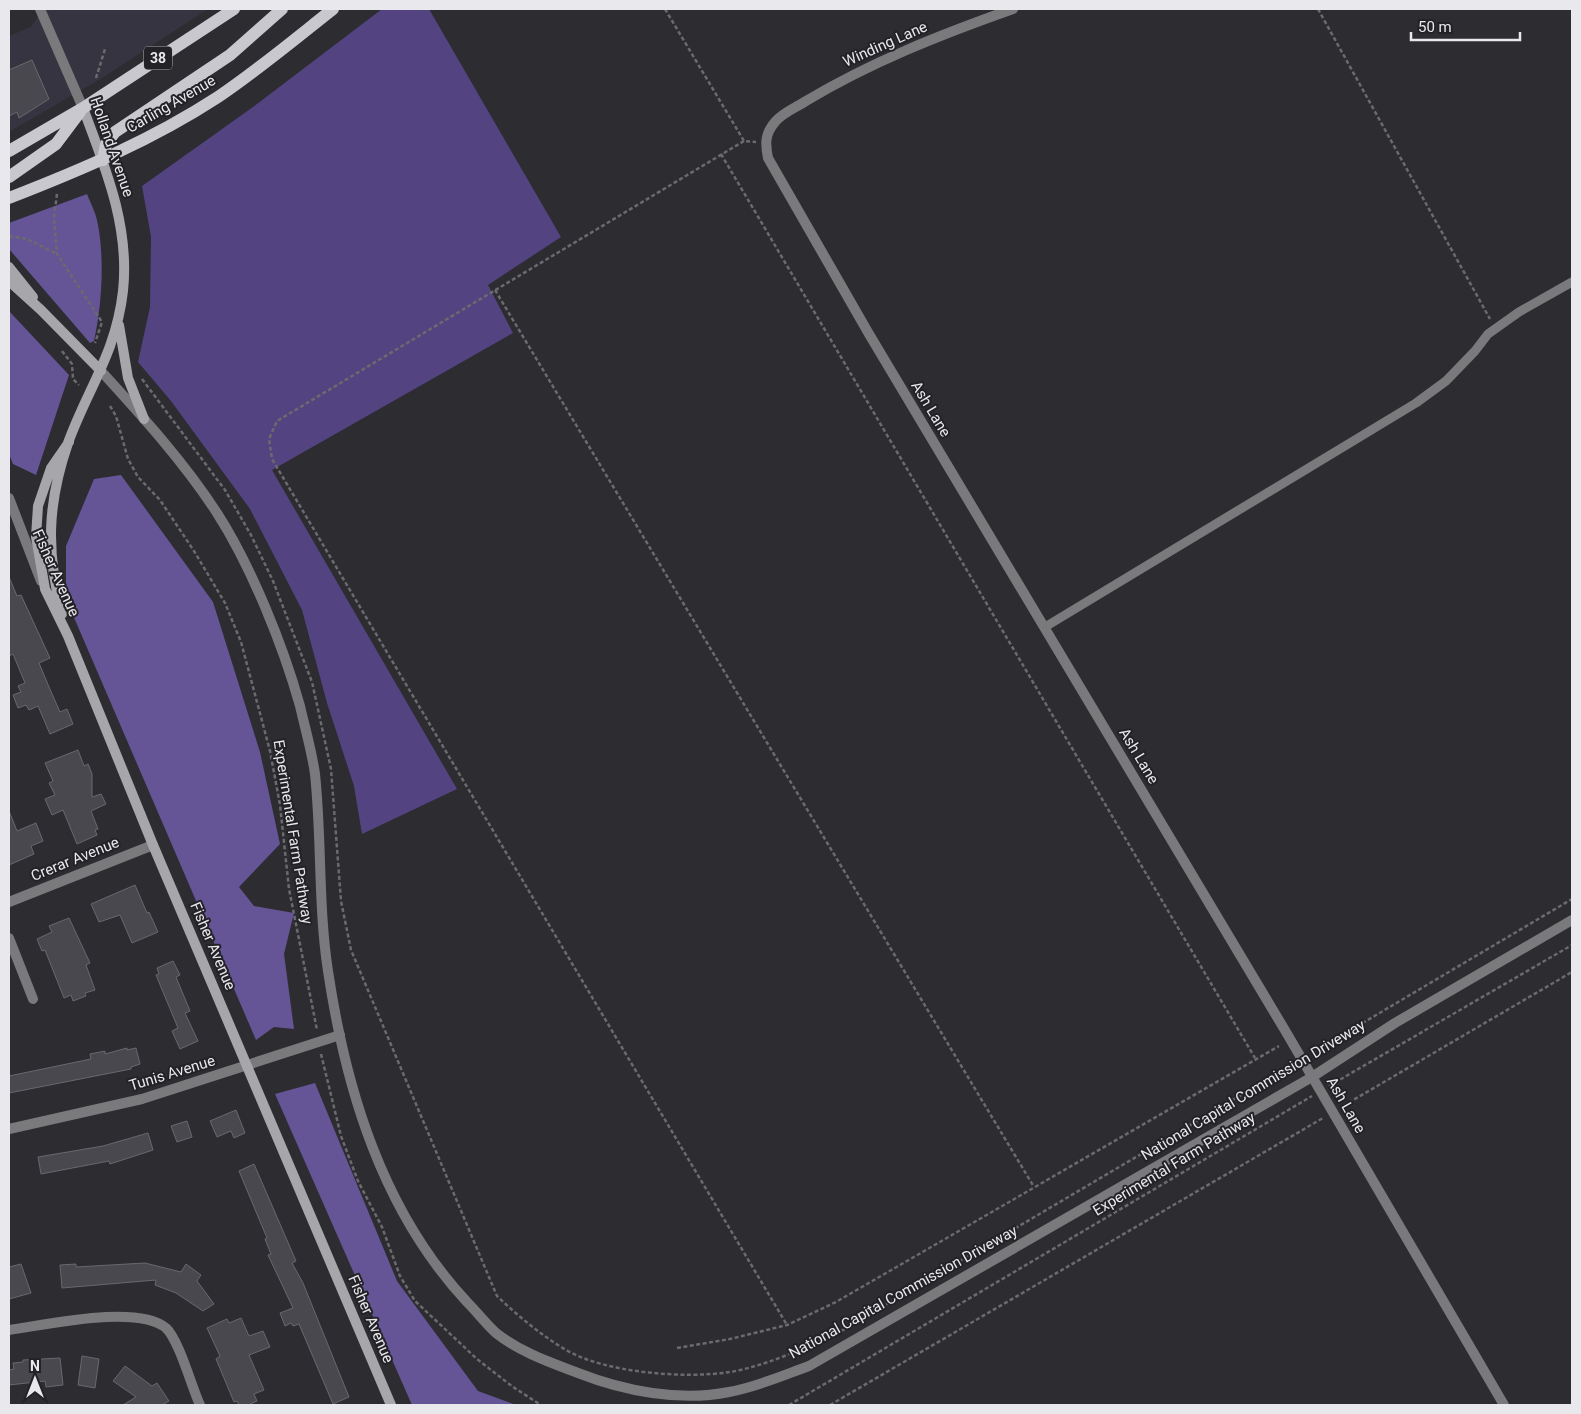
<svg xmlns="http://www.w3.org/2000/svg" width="1581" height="1414" viewBox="0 0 1581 1414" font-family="Roboto,sans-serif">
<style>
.built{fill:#363440}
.green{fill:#534380}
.forest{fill:#655496}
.building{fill:#49484e;stroke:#69686e}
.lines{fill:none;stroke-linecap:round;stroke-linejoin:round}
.path{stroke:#6b6a6e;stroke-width:2.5;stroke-dasharray:4 2.5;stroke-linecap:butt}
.service{stroke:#7a7a7d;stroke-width:9}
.minor{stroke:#7a7a7d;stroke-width:10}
.tertiary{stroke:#7a7a7d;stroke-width:10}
.secondary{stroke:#a7a6ab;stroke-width:10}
.primary{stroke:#c9c8ce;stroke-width:12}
.labels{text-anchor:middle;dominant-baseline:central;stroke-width:4;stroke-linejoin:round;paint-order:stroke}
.shield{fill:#232227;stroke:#aeadb1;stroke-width:1}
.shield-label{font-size:14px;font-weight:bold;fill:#e9e8ec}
.street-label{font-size:15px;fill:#e9e8ec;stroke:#232227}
</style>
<rect width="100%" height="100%" fill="#2d2c31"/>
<path class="built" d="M43,9H208L102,78L9,132V36L31,27Z"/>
<path class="green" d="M382,9H429L561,237L488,285L513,333L272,470L457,789L362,834L354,786L327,703L302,610L250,509L171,401L138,362L150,307L151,237L142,186L253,107Z"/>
<path class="forest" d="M87,194C90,202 95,211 97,220C105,256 102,305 94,341L90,343L9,249V223Z
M9,311L69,375L36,475L13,464L9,454Z
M121,475L213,602L260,752L280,844L239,887L254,906L294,913L284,954L294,1029L274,1027L256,1040L63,592L66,581V546L94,479Z
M315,1083L397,1281L478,1391L516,1405H412L275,1094Z"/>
<path class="building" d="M32,60L49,99L19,118L17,112L9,116V70Z
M9,577L17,596L21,595L50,658L39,663L49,687L60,712L67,709L73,724L50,734L38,706L29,710L26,705L18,708L13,695L21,692L18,686L25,683L13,654L9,656Z
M78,750L84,766L88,764L92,774V797L101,794L106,804L91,811L98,829L95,830L97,835L77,844L63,810L52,815L45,799L55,795L49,783L53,781L45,763Z
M9,811L17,831L36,823L43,841L31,846L34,854L9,865Z
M135,885L147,913L149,912L158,932L132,943L120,915L99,922L91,904Z
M69,918L90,963L86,965L95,990L85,993L86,996L73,1001L71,995L64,998L45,950L42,951L37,939L52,932L49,926Z
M173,961L180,975L176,977L190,1011L185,1013L198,1041L180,1049L172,1031L178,1028L156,975L159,974L157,968Z
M127,1048V1050L136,1048L140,1064L131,1067V1069L9,1093V1076L91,1059L90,1054L105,1051V1054Z
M236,1110L245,1133L234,1138L231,1131L217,1137L210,1121Z
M187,1121L192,1137L177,1142L171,1126Z
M148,1133L153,1150L110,1164L109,1161L41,1174L38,1157L103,1146Z
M254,1164L296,1261L292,1263L303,1283L349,1397L333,1404L299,1324L293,1326L291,1323L285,1326L280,1313L293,1308L268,1255L271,1254L265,1239L267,1238L239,1171Z
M145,1263L181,1272L186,1264L201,1275L197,1281L214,1304L203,1311L176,1293L155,1285L156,1280L62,1288L60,1265L76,1264V1267Z
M21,1264L31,1293L9,1299V1267Z
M241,1318L249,1336L263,1331L270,1347L249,1355L264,1390L254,1394L257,1401L248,1405H239L237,1401L234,1402L216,1359L220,1356L207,1328L227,1319L229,1323Z
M82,1356L99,1359L95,1388L78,1385Z
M60,1358L63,1385L46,1387L45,1381L9,1385V1370L14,1369L13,1363L23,1362V1360Z
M125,1366L152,1386L157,1383L169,1401L162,1405H123L136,1397L113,1381Z"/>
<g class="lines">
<path class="path" d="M665,9L744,141L756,142
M1318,9L1490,319
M96,78L105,49
M744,141L277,421L269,439L272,459L787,1325
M721,154L1255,1058
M57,194L54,218L57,254L102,322L95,343
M9,236L27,239L57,254
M495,290L1034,1187
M62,351L72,364L73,379L79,385
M142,379L225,490L251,535L273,581L312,682L331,769L341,901L351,950L497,1296C518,1316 541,1335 566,1350C606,1373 685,1379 730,1372C765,1366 799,1350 831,1337L1292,1065
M110,406L116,416L128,459L138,477L160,500L194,551L225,603L241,642L270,751L280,805L289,889L317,1030
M1312,1053L1572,899
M321,1054L341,1136L358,1181L382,1227L400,1276L415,1301L477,1359L513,1387L541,1405
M1329,1086L1572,945
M1343,1106L1572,972
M677,1348L730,1339L787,1325L836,1302L1279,1046
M789,1405L1312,1096
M830,1405L1323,1118"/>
<path class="service" d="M1045,627L1416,403L1446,381L1475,351L1488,334L1519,312L1572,282"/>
<path class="minor" d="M1013,9C942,34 871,62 806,101C797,107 782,113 775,122C765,134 765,143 768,158L869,334L1286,1032L1504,1405
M9,498L41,581
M9,902L153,845
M9,938L33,999
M9,1129L142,1099L340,1035
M9,1330C46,1325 137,1304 166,1328C179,1340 192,1388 200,1405"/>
<path class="tertiary" d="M40,9L83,108
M101,371C142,416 184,462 217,513C251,566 283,645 300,706C305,728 312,752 315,774C322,840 318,906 328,971C346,1091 383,1212 467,1302C477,1312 486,1324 496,1333C520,1352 549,1362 578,1373C624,1391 680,1402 729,1392C757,1387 784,1375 809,1366L1312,1077L1395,1023L1572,920"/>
<path class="secondary" d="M9,267L33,297
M9,281L41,310L101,371
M119,325L128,378L144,419
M69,442L51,468L38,506L36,537L45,589L68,636L153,845L391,1405
M62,614C46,552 47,504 68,443C88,388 116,353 123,291C130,226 105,167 83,108"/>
<path class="primary" d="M9,151L83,108L234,9
M103,160L106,144L115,132L230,55L282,9
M9,177L56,144L80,112
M9,198C81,170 152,140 218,97C258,70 295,39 333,9"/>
</g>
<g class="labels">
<rect class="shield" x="144" y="46.5" width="28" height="23" rx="4"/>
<g class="shield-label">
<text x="158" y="58">38</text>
</g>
<g class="street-label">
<text transform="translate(885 44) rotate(-24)">Winding Lane</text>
<text transform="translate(171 104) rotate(-30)">Carling Avenue</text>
<text transform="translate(112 147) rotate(71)">Holland Avenue</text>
<text transform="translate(931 409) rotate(59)">Ash Lane</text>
<text transform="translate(56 573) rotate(66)">Fisher Avenue</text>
<text transform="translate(1139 756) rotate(59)">Ash Lane</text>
<text transform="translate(293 832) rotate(81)">Experimental Farm Pathway</text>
<text transform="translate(75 859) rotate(-22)">Crerar Avenue</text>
<text transform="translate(213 946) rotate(67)">Fisher Avenue</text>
<text transform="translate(172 1073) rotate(-17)">Tunis Avenue</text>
<text transform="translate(1253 1090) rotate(-31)">National Capital Commission Driveway</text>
<text transform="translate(1346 1105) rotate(60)">Ash Lane</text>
<text transform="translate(1174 1164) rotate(-31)">Experimental Farm Pathway</text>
<text transform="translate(903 1292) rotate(-29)">National Capital Commission Driveway</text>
<text transform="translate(371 1319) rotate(67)">Fisher Avenue</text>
</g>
</g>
<rect width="1581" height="1414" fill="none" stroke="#e9e8ec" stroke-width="20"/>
<g transform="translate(35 1379)" stroke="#232227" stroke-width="4" paint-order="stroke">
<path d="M0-4L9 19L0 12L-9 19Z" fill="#e9e8ec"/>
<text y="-8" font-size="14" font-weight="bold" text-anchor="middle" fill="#e9e8ec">N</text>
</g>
<path d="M1411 32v8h109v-8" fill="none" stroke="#e9e8ec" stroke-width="2.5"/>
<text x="1418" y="32" font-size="15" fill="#e9e8ec" stroke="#232227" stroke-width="4" paint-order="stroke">50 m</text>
</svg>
